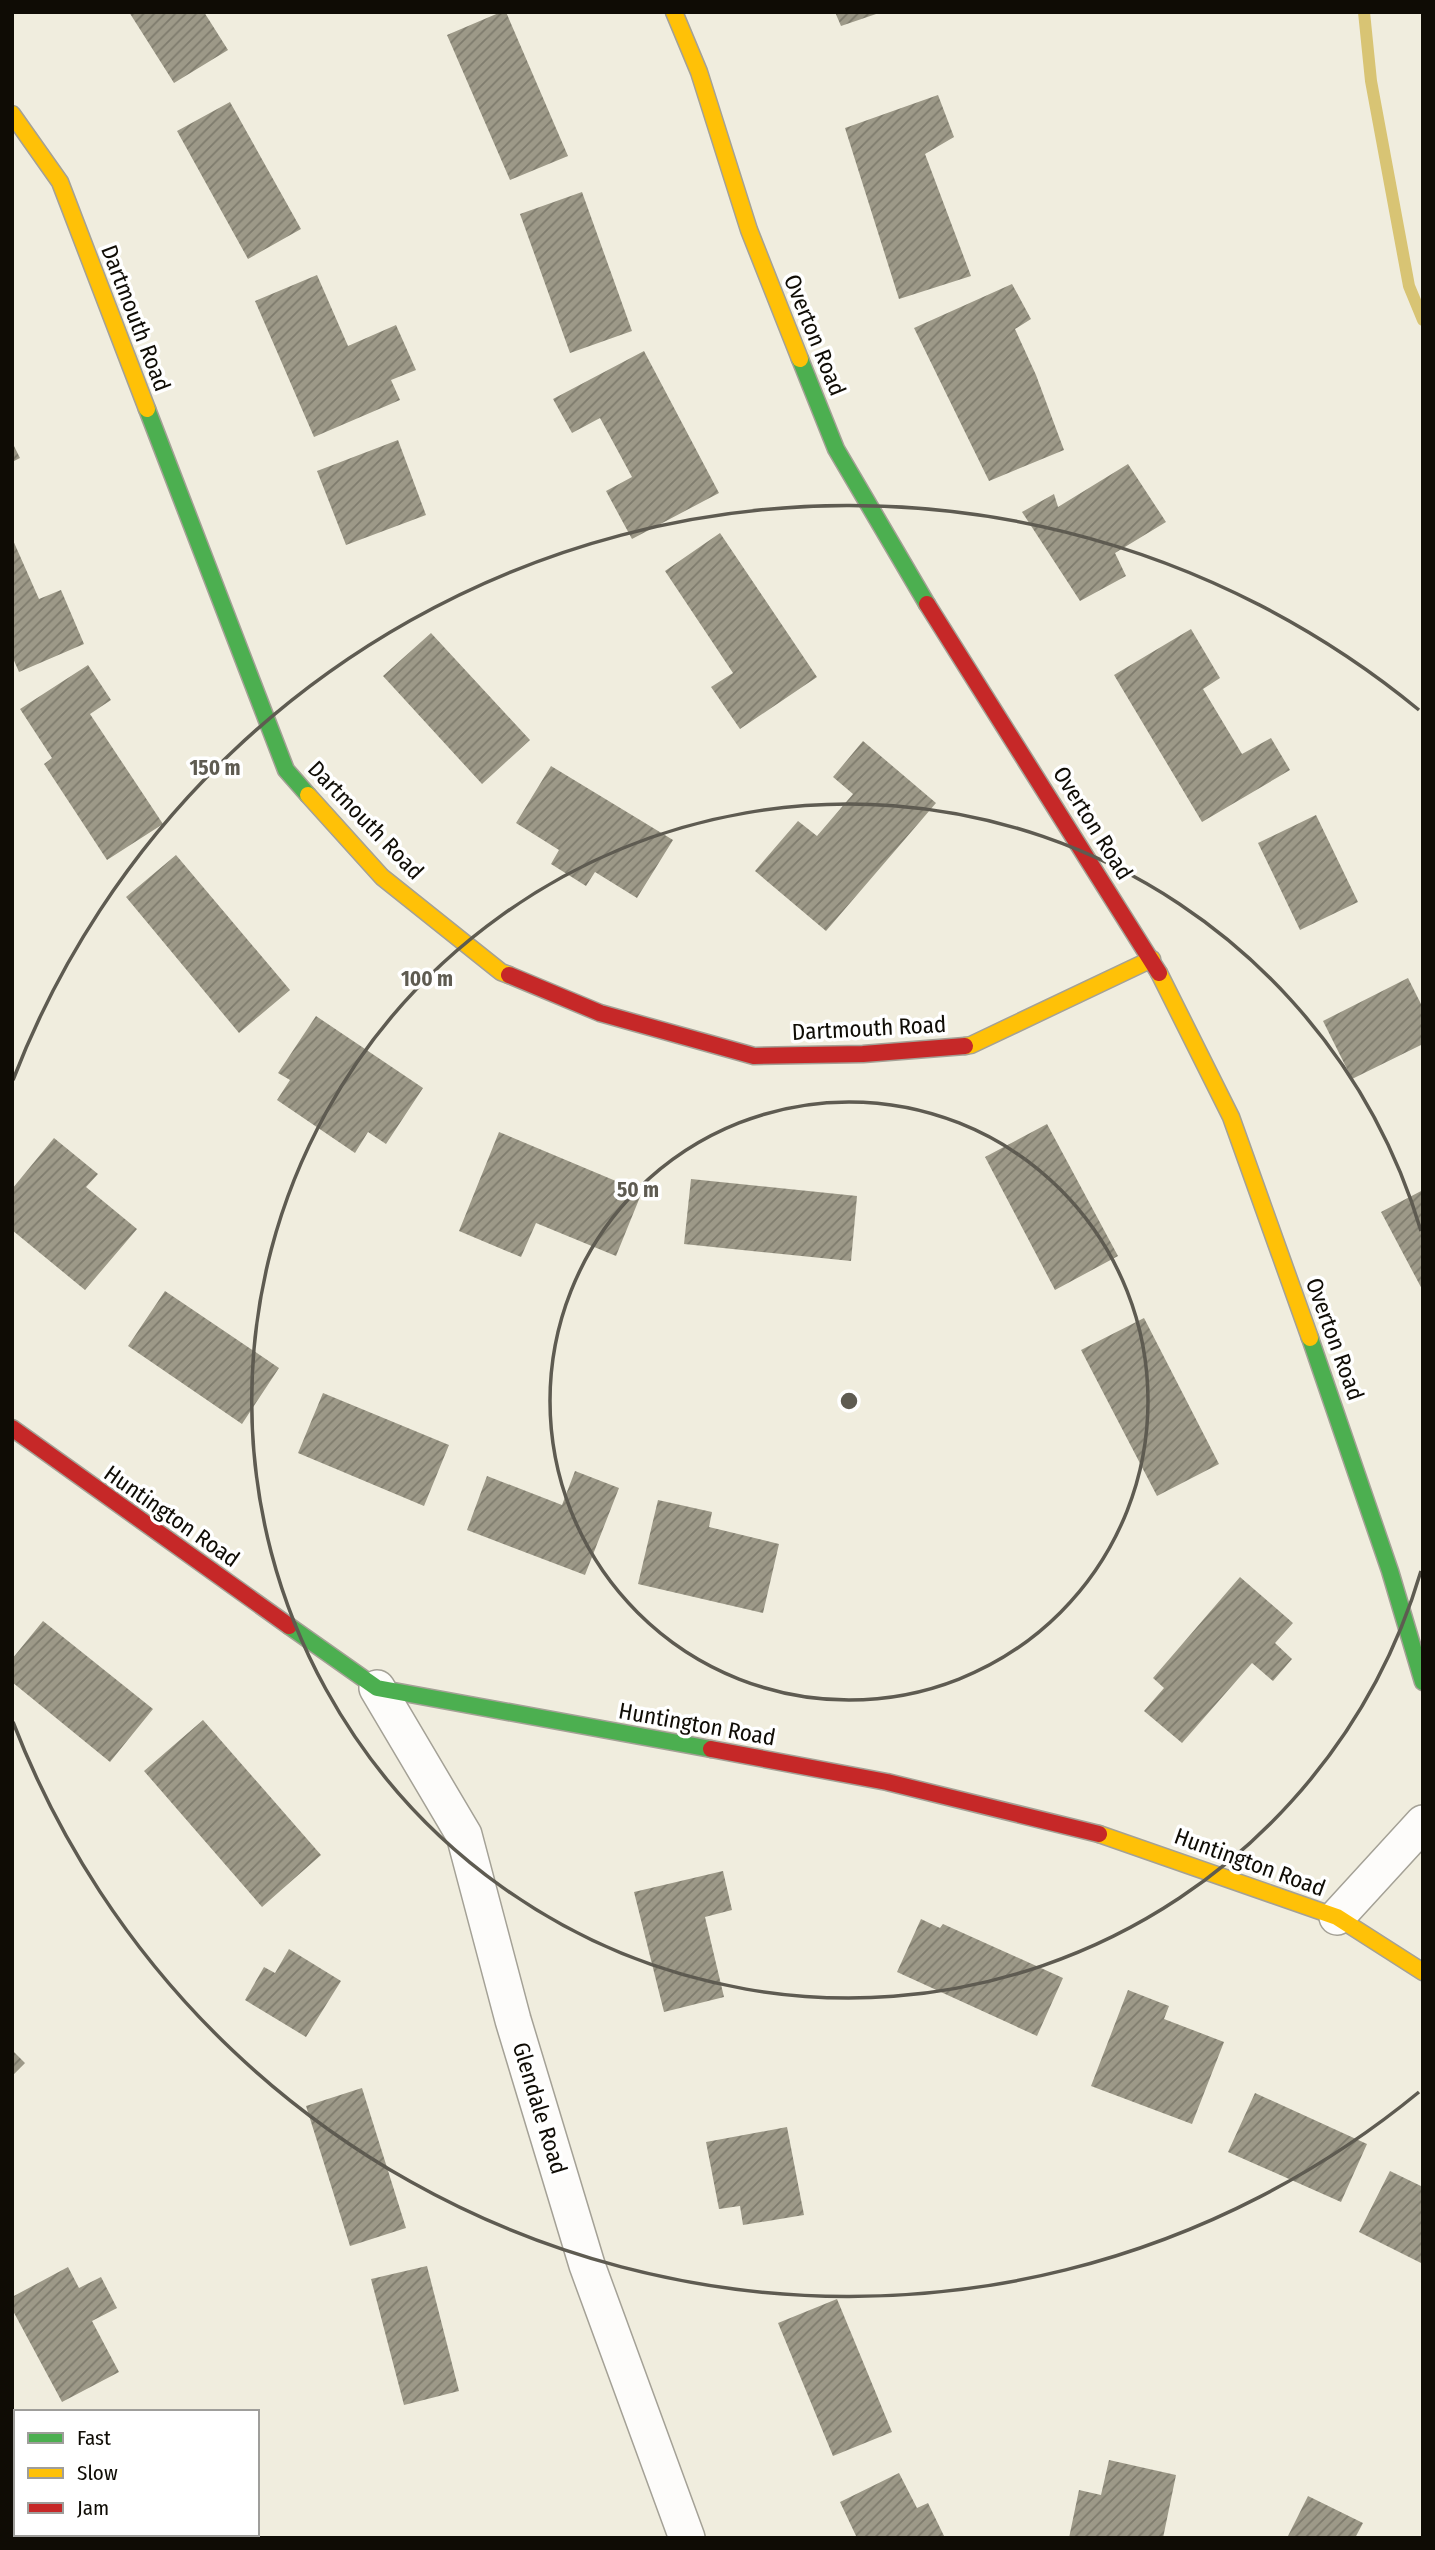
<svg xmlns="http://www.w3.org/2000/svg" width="1435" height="2550" viewBox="0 0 1435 2550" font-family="'Fira Sans Condensed',sans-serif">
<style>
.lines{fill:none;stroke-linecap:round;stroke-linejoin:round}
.stream{stroke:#d8c474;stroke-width:12}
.building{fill:url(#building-hatch)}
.street-casing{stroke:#a4a196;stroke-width:38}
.fast-casing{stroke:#a4a196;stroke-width:19}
.slow-casing{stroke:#a4a196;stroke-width:19}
.jam-casing{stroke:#a4a196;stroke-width:19}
.street{stroke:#fdfcfa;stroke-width:35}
.fast{stroke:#4caf50;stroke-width:16}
.slow{stroke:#ffc107;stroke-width:16}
.jam{stroke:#c62828;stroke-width:16}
.ring{fill:none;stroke:#5e5b51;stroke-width:3.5}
.labels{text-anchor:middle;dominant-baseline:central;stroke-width:7;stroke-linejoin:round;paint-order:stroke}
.street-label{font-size:23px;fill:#0f0c05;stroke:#fff}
.centre{fill:#5e5b51;stroke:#fff;stroke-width:3.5}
.ring-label{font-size:21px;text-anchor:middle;font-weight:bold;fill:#5e5b51;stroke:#fff;stroke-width:7;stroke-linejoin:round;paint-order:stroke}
</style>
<defs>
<pattern id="building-hatch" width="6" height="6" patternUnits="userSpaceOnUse" patternTransform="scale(1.75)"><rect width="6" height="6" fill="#9d9988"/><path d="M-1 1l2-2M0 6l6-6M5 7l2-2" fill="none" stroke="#7e7b6d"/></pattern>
</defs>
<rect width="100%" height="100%" fill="#f0edde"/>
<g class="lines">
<path class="stream" d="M1364,12L1371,81L1409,286L1423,320"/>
</g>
<path class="building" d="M129,12H204L228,50L174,83Z
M501,12H506L568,156L510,180L447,35Z
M835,12H879V13L841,26Z
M938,95L954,137L925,154L971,276L899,299L845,128Z
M230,102L301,229L248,259L177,131Z
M582,192L632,331L570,353L520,214Z
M317,275L348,346L396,325L416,370L391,380L400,400L314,437L255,301Z
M1012,284L1031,319L1015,329L1036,375L1064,450L989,481L914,328Z
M644,351L719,493L632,539L606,491L632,477L600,418L572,433L553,399Z
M398,440L426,515L346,545L317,471Z
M12,442L20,458L12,462Z
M1128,464L1166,522L1115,553L1126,576L1080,601L1022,512L1054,494L1058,507Z
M720,533L817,677L740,729L711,687L733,673L665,571Z
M12,538L39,599L61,590L84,644L19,672L12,656Z
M1191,629L1220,678L1203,689L1242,754L1271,738L1290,770L1202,822L1114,675Z
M431,633L530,740L482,784L383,676Z
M88,665L111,700L90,714L163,824L107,860L44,764L52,758L20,709Z
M863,741L936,803L826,931L755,871L798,821L817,836L853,794L833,777Z
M551,766L673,840L637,898L595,872L586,886L551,864L559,850L516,823Z
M1316,815L1358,902L1300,930L1258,843Z
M176,855L290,990L239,1033L126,897Z
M1408,978L1423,1008V1044L1352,1079L1323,1021Z
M316,1016L423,1088L386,1144L368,1132L355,1153L277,1100L290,1080L278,1073Z
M1047,1124L1118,1256L1055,1290L985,1157Z
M499,1132L642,1192L616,1256L536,1223L521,1257L459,1231Z
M54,1138L98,1174L86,1187L137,1229L85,1290L12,1230V1189Z
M691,1179L857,1196L851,1261L684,1244Z
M1423,1190V1291L1381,1212Z
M165,1291L279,1368L242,1424L128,1346Z
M1144,1318L1219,1464L1157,1496L1081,1350Z
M323,1393L449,1445L424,1506L298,1453Z
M575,1471L619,1488L585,1575L467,1530L487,1476L562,1505Z
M658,1500L712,1512L709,1527L779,1544L763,1613L638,1584Z
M1240,1577L1293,1623L1275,1643L1292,1659L1273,1681L1252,1663L1182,1743L1144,1711L1164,1688L1153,1678Z
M43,1621L153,1709L110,1762L12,1682V1659Z
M203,1720L321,1855L262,1907L144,1771Z
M723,1871L732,1910L705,1917L724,1997L664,2012L634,1892Z
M921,1919L940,1928L943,1924L1063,1978L1037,2036L897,1972Z
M289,1949L341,1981L306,2037L245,2000L264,1967L275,1973Z
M1128,1990L1169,2006L1164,2019L1224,2042L1192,2124L1091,2086Z
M12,2050L25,2063L12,2076Z
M362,2088L406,2228L350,2246L306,2106Z
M1255,2093L1367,2144L1341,2202L1228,2152Z
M787,2127L804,2215L743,2225L740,2206L719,2209L706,2142Z
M1390,2171L1423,2187V2264L1359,2232Z
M427,2266L459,2391L404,2405L371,2279Z
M68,2267L79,2288L101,2277L117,2308L92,2321L119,2372L62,2402L12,2309V2297Z
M837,2299L892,2432L833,2456L778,2323Z
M1109,2460L1176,2475L1163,2538H1069L1079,2490L1101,2495Z
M899,2473L917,2508L928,2503L945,2538H857L840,2502Z
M1308,2496L1363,2523L1355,2538H1287Z"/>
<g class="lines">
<defs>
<path id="street" d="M377,1688L464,1835L513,2020L587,2265L687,2538
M1337,1917L1423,1823"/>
<path id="fast" d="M800,359L836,449L927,604
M147,409L286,770L308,795
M1310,1338L1390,1571L1423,1682
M289,1626L377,1688L711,1749"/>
<path id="slow" d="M674,12L699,72L749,230L800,359
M12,114L60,182L147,409
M308,795L382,877L501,972L509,975
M1159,973L1231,1117L1310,1338
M965,1046L971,1045L1152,959
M1099,1834L1337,1917L1423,1972"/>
<path id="jam" d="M927,604L1159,973
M509,975L600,1013L754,1056L863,1054L965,1046
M12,1428L289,1626
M711,1749L887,1782L1099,1834"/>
</defs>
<use href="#street" class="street-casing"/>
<use href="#fast" class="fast-casing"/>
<use href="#slow" class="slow-casing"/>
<use href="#jam" class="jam-casing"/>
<use href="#street" class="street"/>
<use href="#fast" class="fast"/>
<use href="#slow" class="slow"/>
<use href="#jam" class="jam"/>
</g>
<g class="ring">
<circle cx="849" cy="1401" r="299"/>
<path d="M1421 1571A597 597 0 1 1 1421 1231"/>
<path d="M1419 2092A896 896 0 0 1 13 1722M13 1080A896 896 0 0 1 1419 710"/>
</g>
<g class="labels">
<g class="street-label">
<text transform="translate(136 318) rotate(69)">Dartmouth Road</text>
<text transform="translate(815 335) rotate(68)">Overton Road</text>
<text transform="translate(366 820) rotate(46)">Dartmouth Road</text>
<text transform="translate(1093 823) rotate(58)">Overton Road</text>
<text transform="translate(869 1028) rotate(-3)">Dartmouth Road</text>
<text transform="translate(1335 1339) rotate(70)">Overton Road</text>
<text transform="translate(172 1516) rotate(35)">Huntington Road</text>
<text transform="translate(697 1724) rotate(10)">Huntington Road</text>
<text transform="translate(1250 1862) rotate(20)">Huntington Road</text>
<text transform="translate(540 2108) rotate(73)">Glendale Road</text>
</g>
</g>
<circle cx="849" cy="1401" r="10" class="centre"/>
<g class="ring-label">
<text x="215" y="775">150 m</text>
<text x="427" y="986">100 m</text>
<text x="638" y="1197">50 m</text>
</g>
<rect width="1435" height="2550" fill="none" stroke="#0f0c05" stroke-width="28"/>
<rect x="14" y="2410" width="245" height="126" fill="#ffffff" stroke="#9f9e9b" stroke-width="2"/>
<rect x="28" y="2433" width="35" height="10" fill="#4caf50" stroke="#9f9e9b" stroke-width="2"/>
<text x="77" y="2445" font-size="21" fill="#0f0c05">Fast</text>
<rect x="28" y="2468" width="35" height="10" fill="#ffc107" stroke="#9f9e9b" stroke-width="2"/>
<text x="77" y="2480" font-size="21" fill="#0f0c05">Slow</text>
<rect x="28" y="2503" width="35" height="10" fill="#c62828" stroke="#9f9e9b" stroke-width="2"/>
<text x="77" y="2515" font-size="21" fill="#0f0c05">Jam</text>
</svg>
